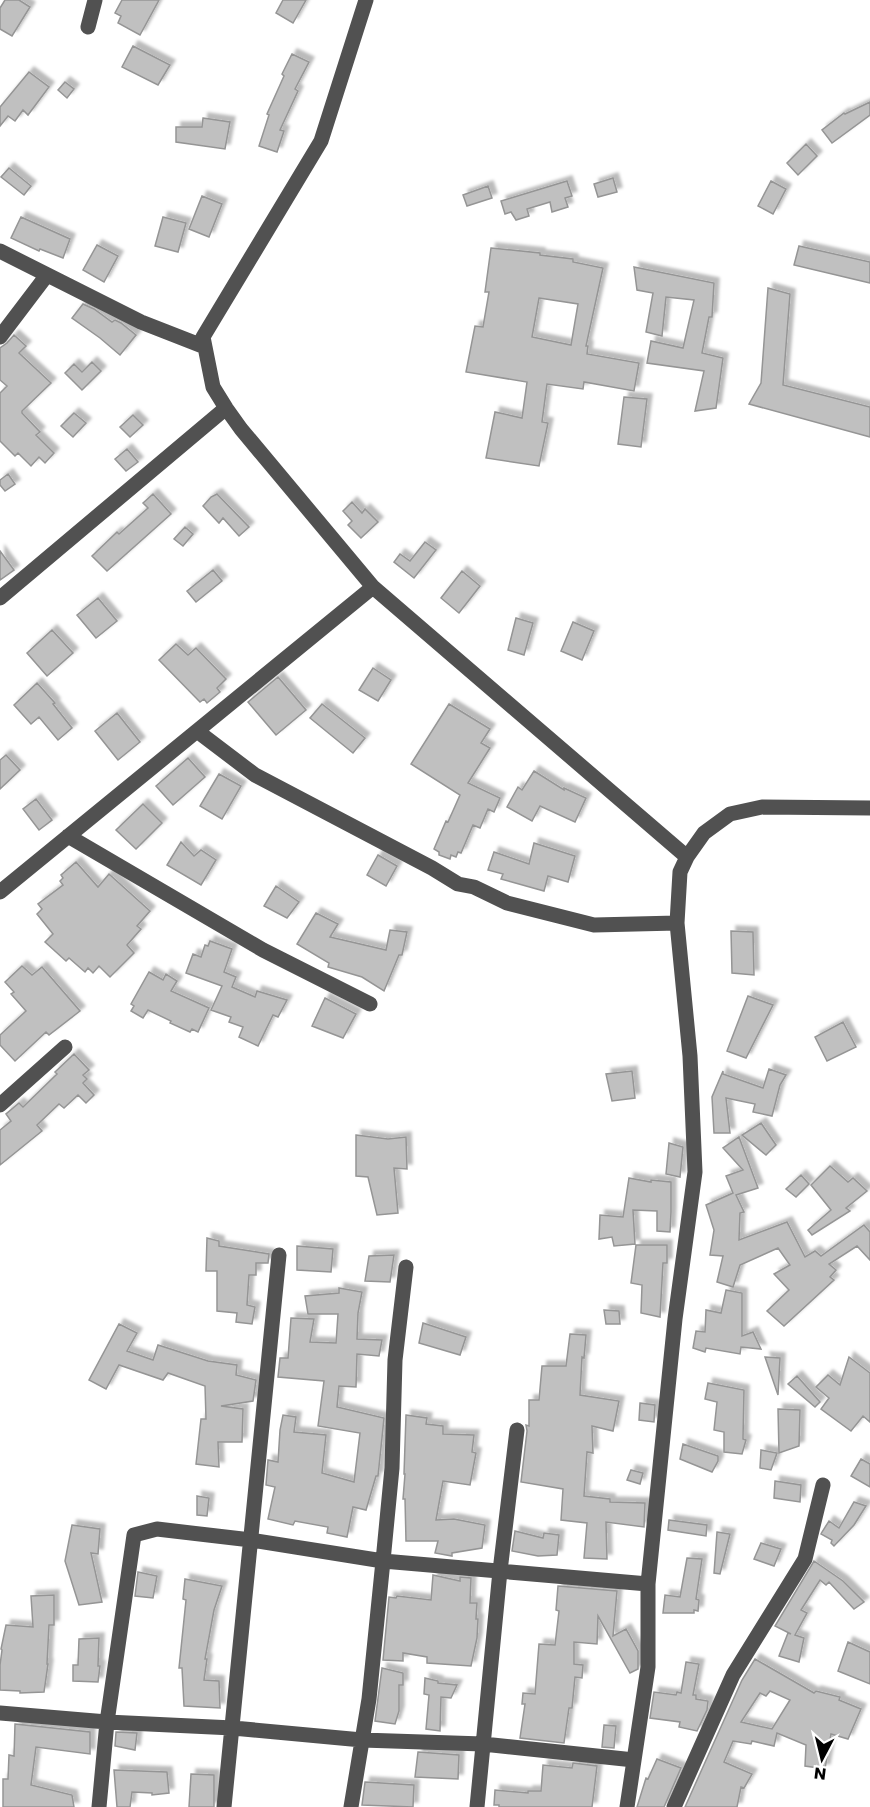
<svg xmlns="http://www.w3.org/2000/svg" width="870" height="1807" viewBox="0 0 870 1807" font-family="Poppins,sans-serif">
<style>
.building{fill:#c0c0c0;stroke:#959595;stroke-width:1.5;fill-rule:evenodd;filter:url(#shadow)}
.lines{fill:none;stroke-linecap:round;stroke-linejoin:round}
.minor{stroke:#515151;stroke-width:15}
</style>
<defs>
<filter id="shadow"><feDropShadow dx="5" dy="-5" stdDeviation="1.5" flood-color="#0004"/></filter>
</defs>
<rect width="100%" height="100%" fill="#fff"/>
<path class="building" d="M5,0H19L30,7L12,36L0,29V8Z
M122,0H159L140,35L118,23L121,16L115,13Z
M283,0H306L293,23L276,13Z
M133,46L170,65L158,85L122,67Z
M292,54L309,62L295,89L298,91L280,130L284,131L277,152L259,146L269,115L267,114L284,76L282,74Z
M29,72L49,87L28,115L23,110L15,121L8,116L0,126V107Z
M65,82L74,89L67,98L58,90Z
M870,102V115L832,143L822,130L844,113L845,114Z
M203,118L230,122L225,149L176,142V127H202Z
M806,144L817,156L798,175L787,163Z
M9,168L31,186L24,195L1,177Z
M613,178L617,192L598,197L594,184Z
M567,181L572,196L565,198L568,207L552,212L550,202L527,209L529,216L516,220L511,212L505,214L501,201Z
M771,181L786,189L773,214L758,206Z
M488,186L492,198L467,206L463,195Z
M202,196L222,204L209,237L189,229Z
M21,217L70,239L63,258L40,249L39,251L11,238Z
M163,217L186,223L178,252L155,246Z
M97,245L118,256L104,282L83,270Z
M799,246L870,262V283L794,265Z
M491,248L540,253V255L573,259V262L603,268L586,346H588L587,354L639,363L634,391L584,382L583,389L547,384L542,422L548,423L539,466L486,458L495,412L522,418L527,382L466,372L475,326L483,327L489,292H485ZM539,298L578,304L571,345L532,337Z
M634,267L714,283L712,317H709L702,353L723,358L716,408L695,411L704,371L647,363L651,341L683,348L694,300L666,297L662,336L646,332L653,293L637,290Z
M768,288L790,294L783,385L870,407V437L749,404L761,383Z
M83,304L94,309L112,322L115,320L121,323L136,335L120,355L100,338L72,318Z
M14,335L26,346L19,353L51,383L22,411V413L40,432L36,435L54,453L45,463L39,457L31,466L18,453L15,456L0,441V393L7,386L0,380V348L7,343Z
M92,362L101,371L82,390L65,373L74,364L82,372Z
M624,397L647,399L641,447L618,444Z
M74,413L86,423L73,437L61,426Z
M133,415L143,425L130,437L120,427Z
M127,449L138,462L126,471L115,459Z
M8,474L15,484L5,491L0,485V480Z
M153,494L171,514L107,571L92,556L117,532L119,534L148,508L143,503Z
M217,494L249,527L239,536L223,518L219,523L203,506L211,497Z
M352,502L362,513L365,509L378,522L361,538L348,525L352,521L343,511Z
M185,527L193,534L183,546L174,539Z
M425,542L436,550L414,578L394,562L400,554L410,561Z
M0,551L14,570L0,580Z
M213,570L222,581L196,602L187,591Z
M462,571L480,586L459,613L441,598Z
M98,598L117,621L96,638L77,615Z
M516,618L533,623L524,655L508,650Z
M573,622L594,631L582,660L561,651Z
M52,630L73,653L47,676L27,653Z
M176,644L188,655L196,648L226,679L217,688L220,692L207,703L204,699L200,702L159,660Z
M373,668L391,680L378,701L359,690Z
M278,677L306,710L276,735L248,702Z
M37,683L55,703L53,704L72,728L58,740L39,717L31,724L14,705Z
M322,704L365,738L353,753L310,718Z
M449,704L490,729L481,743L490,748L468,783L500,798L494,812L488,809L480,828L473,825L461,853L458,852L456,857L451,855L450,859L439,855V852L434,849L446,821L448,822L460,795L411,764Z
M117,713L140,742L118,760L95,731Z
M6,755L20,770L0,789V760Z
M188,758L205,777L173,805L156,786Z
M534,771L564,790V788L586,798L575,822L540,806L532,821L507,807L518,787L522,790Z
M219,774L241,786L222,819L200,806Z
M36,799L52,820L39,830L23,809Z
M143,804L162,823L136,849L116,830Z
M181,842L194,856L201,850L216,860L201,885L167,865Z
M534,843L575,856L568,882L548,876L544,891L501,879L503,874L488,870L494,852L529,864Z
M378,855L397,866L386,886L367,875Z
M76,862L98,887L109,874L150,911L137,926L141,929L127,945L134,953L110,977L99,966L93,973L88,968L85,972L69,958L66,961L45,942L53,934L37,914L42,909L38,904L63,885L60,881L63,878L61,875Z
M276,886L299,902L287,918L264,906Z
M316,913L338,924L330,937L386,950L390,930L407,932L402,955H399L384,991L362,977L328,967L329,963L297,944Z
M731,931L753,932L754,975L732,973Z
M210,941L232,949L224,972L236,977L232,987L255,997L257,991L287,1000L278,1017L273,1015L258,1046L239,1037L243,1027L229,1022L231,1017L211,1010L222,986L186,973L193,954L201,957L205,945L208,946Z
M22,966L32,975L42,967L80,1011L49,1035L46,1032L15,1061L0,1045V1035L26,1011L11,994L14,992L5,982Z
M149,972L163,980L166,974L177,981L171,991L209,1008L198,1032L192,1029L190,1032L170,1023L171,1021L148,1010L143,1018L131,1011L134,1006L131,1004Z
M748,996L773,1005L746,1058L727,1051Z
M325,998L356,1014L343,1038L312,1026Z
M843,1022L856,1047L827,1061L815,1037Z
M74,1054L89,1070L83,1075L87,1079L83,1083L94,1095L86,1103L78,1095L64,1108L59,1104L37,1125L42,1131L0,1165V1130L11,1121L6,1114L19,1103L23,1107L57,1074L55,1072Z
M769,1069L786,1075L780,1085L772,1116L753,1112L755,1104L726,1098L730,1133H714L712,1097L723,1071V1074L763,1088Z
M632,1071L635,1098L612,1101L606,1074Z
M761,1123L776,1145L766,1155L742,1135Z
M356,1135L388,1139L406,1137L407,1169L394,1168L398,1213L377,1215L368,1177L356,1176Z
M739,1137L758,1188L736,1195L744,1212L740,1213L739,1240L787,1222L805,1257L815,1251L821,1256L864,1225L870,1232V1260L857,1246L829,1264L836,1270L830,1277L834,1280L784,1326L767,1311L789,1290L774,1274L790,1265L778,1248L740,1265L733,1287L717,1282L723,1256L710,1255L714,1230L706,1205L733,1193L726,1176L743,1170L723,1148Z
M669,1143L683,1147L680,1177L666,1174Z
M830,1166L848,1182L853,1178L867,1191L846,1208L850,1211L812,1235L808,1230L831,1210L811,1185Z
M801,1175L809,1184L796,1197L786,1189Z
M629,1178L651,1182V1180L671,1182V1212L670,1232L657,1231V1211L633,1210L635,1244L614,1246L612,1237L599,1239L600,1215L623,1217Z
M207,1238L219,1241V1246L269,1254L268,1263H256V1275H249L247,1305L255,1307L252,1324L236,1322L237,1313L217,1311V1271H206Z
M636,1245H667V1263H663L660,1317L641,1313L642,1285L631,1283Z
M297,1246L333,1249L331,1272L297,1270Z
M394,1255L390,1282L365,1281L369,1256Z
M339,1288L362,1292L358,1313L357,1339L382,1340L379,1356L357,1354L356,1387L339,1386L337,1407L384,1418L378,1476H376L366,1510L353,1507L347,1537L327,1533L328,1527L295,1521L293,1525L268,1519L275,1487L266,1485L268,1460L278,1462L280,1430L283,1415L296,1417L294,1432L326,1435L322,1473L354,1482L360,1433L318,1426L324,1381L278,1377L280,1358H288L291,1318L314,1319L310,1342L336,1343L338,1314H308L305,1296L339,1293Z
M726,1290L742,1293V1336L753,1332L761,1349L741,1347L740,1354L706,1348L705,1352L693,1348L696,1331L705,1332L706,1310L721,1313Z
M604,1310L619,1311L620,1324H606Z
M423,1323L466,1337L460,1355L419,1343Z
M119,1324L137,1333L127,1351L153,1360L158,1345L208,1361L237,1365L236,1375L256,1380L253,1401L221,1406L243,1409L242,1442H218L219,1467L196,1464L201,1419H206L205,1386L168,1373L163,1380L119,1365L106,1389L89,1380Z
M570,1334L586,1335L584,1358L582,1357L580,1395L619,1401L613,1431L592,1426L593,1453L587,1452L584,1496L610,1499V1502L645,1503L644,1527L606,1522L607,1559L584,1558L587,1523L561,1520L563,1489L521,1482L527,1431L526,1425L529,1426V1400H539L542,1366H566Z
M765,1357L780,1358L778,1395Z
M849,1357L870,1373V1422L863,1416L851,1431L821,1409L829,1398L816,1387L828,1375L840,1385Z
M797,1376L820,1402L815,1407L788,1384Z
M708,1383L744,1390L743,1439L746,1440L742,1454L724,1452V1432L714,1430L717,1402L705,1399Z
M640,1403L655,1405L654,1422L639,1420Z
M778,1409L800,1410L799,1446L779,1453Z
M406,1415L427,1418L426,1424L443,1426V1434L474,1435L472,1452L476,1453L470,1485L443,1481L436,1520L454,1519L485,1525L482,1548L452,1553V1556L435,1553L438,1541H406L405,1499H403L405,1474H404Z
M683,1444L718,1456V1461L712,1472L680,1459Z
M761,1450L777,1453L771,1470L760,1468Z
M861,1459L870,1464V1487L851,1476Z
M631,1470L643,1473L640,1484L627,1480Z
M775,1481L801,1485L800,1502L774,1498Z
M197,1496L209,1498L207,1516L197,1515Z
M854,1502L866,1506L854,1525L834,1546L831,1543L832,1540L821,1534L822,1532L829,1521L839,1528Z
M669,1520L707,1525L706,1536L668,1530Z
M72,1525L100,1529L98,1554L91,1553L102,1602L79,1605L65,1561Z
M515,1531L543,1538L544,1533L559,1535L557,1555L538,1556L512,1551Z
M717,1532L730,1534L720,1574L714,1573Z
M761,1543L781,1549L774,1566L754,1559Z
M687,1558L702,1559L696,1599L699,1600L698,1611L694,1610V1613H663L665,1595L680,1597Z
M814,1561L843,1581L864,1602L854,1609L829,1582L826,1585L820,1580L801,1610L807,1613L795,1635L804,1638L799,1662L779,1656L788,1633L791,1634L775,1626Z
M138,1572L157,1576L153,1598L135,1596Z
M433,1575L460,1581V1577L471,1578L470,1603H477L476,1619H478L477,1638L471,1666L427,1663V1657L403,1653V1661L383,1660L389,1597L396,1598L397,1596L431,1600Z
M185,1579L222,1586L214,1610L205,1659H207L204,1680L219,1681L220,1708L184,1706L182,1668H179L186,1600L183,1599Z
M558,1586L617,1591L613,1636L626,1629L638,1651V1669L630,1673L598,1616L597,1644L574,1642V1664L583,1665L582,1678L575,1677L572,1708H569L564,1743L520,1738L525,1704H522L523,1693L535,1694L539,1644L555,1645L559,1611L556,1610Z
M54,1595V1625H49L47,1664H48L44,1692L20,1693V1691L0,1690V1665L2,1650L1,1649L6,1625L33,1627L31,1596Z
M99,1638L98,1666H100L98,1682L73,1681V1665H78L79,1639Z
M848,1642L870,1652V1684L838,1671Z
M755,1659L814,1693L816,1691L840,1697L839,1700L861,1709L848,1739L831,1734L825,1769L805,1766L806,1745L777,1733L774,1746L752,1741L751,1744L733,1741L724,1762L752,1774L744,1788L741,1787L737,1807H685L742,1680ZM770,1691L790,1700L772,1729L741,1722L760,1693L766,1696Z
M686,1662L699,1664L693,1695H696V1699L708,1701L707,1710L697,1731L679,1727L680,1722L650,1718L654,1692L676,1695L677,1692L681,1693Z
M382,1668L403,1673V1685H399V1711L395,1724L375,1721Z
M425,1678L438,1681V1683L457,1685L451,1698L441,1697L440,1731L426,1729L429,1695L424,1694Z
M15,1724L90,1732V1754L36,1747L31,1785L72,1795L74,1807H3V1779H8L9,1755L14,1756Z
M604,1725L616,1726L614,1748L602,1747Z
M116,1732L137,1733L135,1750L115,1746Z
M418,1752L459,1755L458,1779L415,1777Z
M657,1759L681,1768L664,1807H637L646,1778L648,1779Z
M573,1763L597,1766L592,1807H499V1805H494L495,1790L528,1793V1791H541L543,1765L572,1768Z
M114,1770L167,1772L169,1793L152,1795V1793L132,1792L130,1807H117Z
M191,1774L214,1775V1807H189Z
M365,1782L414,1785L413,1807L362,1805Z"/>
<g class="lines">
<path class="minor" d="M366,0L321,141L203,337L213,387L226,408L241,429L373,587L687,857
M88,27L95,0
M0,251L141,322L205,347
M0,337L47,275
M0,598L226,408
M197,731L255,775L432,868L458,884L474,887L507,903L594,925L677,923
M68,836L263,950L370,1004
M0,892L373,587
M0,1105L65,1047
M0,1713L107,1722L233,1728L362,1740L483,1744L634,1760
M99,1807L107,1722L134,1535L157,1529L251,1540L383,1561L648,1584
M224,1807L279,1255
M351,1807L369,1699L383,1561L392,1468L395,1360L406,1267
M477,1807L500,1571L517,1430
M627,1807L648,1667V1584L675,1319L695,1172L690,1056L677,923L680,872L687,857L704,833L730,814L762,807L870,808
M674,1807L733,1675L805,1559L823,1485"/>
</g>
<g transform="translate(822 1759) rotate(187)" stroke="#ffffff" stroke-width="4.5" paint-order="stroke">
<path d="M0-4.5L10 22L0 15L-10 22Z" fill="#000000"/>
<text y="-9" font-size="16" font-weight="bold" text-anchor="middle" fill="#000000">N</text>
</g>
</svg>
